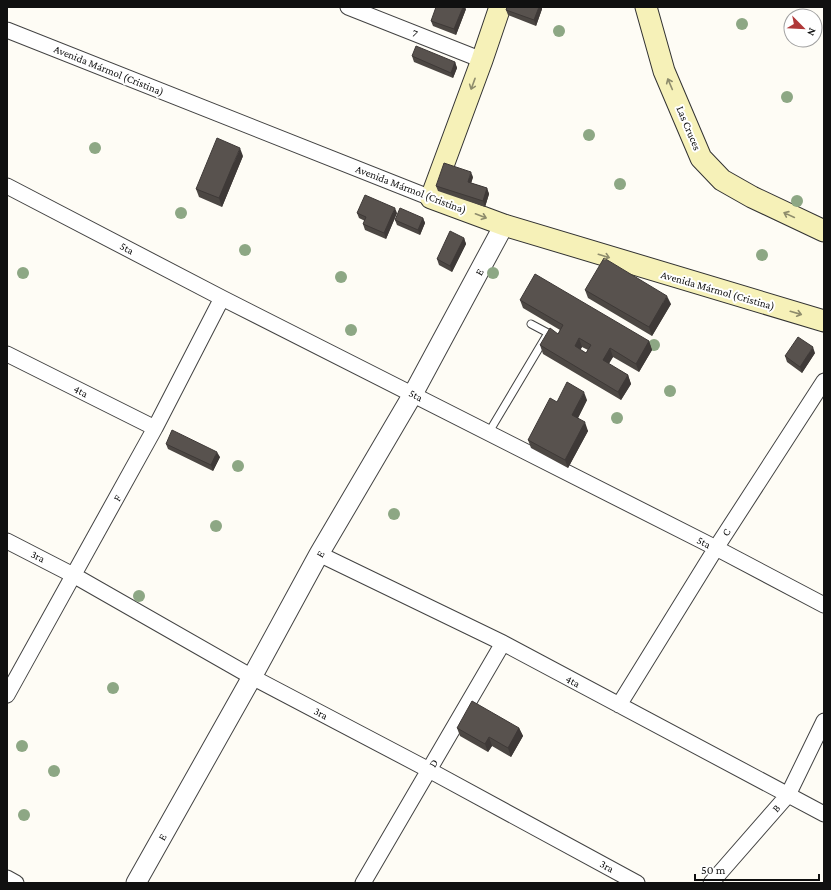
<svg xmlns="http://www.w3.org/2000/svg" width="831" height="890" viewBox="0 0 831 890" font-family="'Crimson Pro',serif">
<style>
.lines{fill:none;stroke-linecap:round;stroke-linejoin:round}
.service-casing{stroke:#434343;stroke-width:9}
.minor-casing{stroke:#434343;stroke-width:17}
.tertiary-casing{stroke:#434343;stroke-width:21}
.secondary-casing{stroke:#323232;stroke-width:23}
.service{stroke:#fff;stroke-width:7}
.minor{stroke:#fff;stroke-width:15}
.tertiary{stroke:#fff;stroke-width:19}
.secondary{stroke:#f6f1b8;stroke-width:21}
.tree{fill:#8da784}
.wall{fill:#4c4743;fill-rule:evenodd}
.shaded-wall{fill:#3e3937}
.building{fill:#58524e;stroke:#3e3937;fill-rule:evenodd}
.oneway{stroke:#8e8c6c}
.labels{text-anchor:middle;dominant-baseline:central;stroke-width:4;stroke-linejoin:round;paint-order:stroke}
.street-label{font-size:11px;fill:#101010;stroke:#fff}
</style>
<rect width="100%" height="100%" fill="#fefcf5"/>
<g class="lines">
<defs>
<path id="service" d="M489,432L548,333L531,324"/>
<path id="minor" d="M348,7L482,60
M7,30L431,198
M7,186L222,298L716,548L824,605
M7,354L155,428
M7,541L75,576L252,677L429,770L637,883
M319,554L503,643L824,814
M7,695L155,428L222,298
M619,705L716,548L824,381
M7,878L16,883
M363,883L503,643
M711,883L788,795L824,721"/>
<path id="tertiary" d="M136,883L252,677L319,554L413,394L504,225"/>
<path id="secondary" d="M500,7L482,60L431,198L504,225L824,321
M646,7L664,71L701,158L722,180L752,197L824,231"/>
</defs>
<use href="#service" class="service-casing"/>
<use href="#minor" class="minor-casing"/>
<use href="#tertiary" class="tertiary-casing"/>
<use href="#secondary" class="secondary-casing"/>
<use href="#service" class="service"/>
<use href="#minor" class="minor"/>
<use href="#tertiary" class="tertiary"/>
<use href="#secondary" class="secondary"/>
</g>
<g class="tree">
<circle cx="742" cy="24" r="6"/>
<circle cx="559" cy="31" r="6"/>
<circle cx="787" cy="97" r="6"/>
<circle cx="589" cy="135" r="6"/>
<circle cx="95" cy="148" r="6"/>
<circle cx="620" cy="184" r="6"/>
<circle cx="797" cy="201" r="6"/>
<circle cx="181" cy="213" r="6"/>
<circle cx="245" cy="250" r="6"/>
<circle cx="762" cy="255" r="6"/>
<circle cx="23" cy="273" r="6"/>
<circle cx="493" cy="273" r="6"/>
<circle cx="341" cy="277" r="6"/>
<circle cx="351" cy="330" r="6"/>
<circle cx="654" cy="345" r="6"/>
<circle cx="670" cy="391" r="6"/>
<circle cx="617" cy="418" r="6"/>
<circle cx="238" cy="466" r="6"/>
<circle cx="394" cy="514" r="6"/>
<circle cx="216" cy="526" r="6"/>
<circle cx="139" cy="596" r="6"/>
<circle cx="113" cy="688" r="6"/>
<circle cx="22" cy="746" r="6"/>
<circle cx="54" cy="771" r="6"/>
<circle cx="24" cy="815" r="6"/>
</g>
<path class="wall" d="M466,9L456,35L433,26L431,21Z
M542,9L536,26L508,15L506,10Z
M412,56L455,62L457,68L453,78L414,62Z
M243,156L222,207L199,197L196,189Z
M473,177L471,183L487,188L489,194L485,207L438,191L436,186Z
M357,213H397L386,239L365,230L363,224L365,221L359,218Z
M423,218L425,223L420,235L397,225L395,220Z
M464,238L466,244L452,272L439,265L437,259Z
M585,290L671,304L652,336L588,298Z
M520,300L649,341L652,350L639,372L613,357L608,364L628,375L631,384L621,400L543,354L540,345L558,334L560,330L523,308ZM582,347L588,350L586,353L580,350Z
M815,353L802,373L787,362L785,356Z
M587,400L578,418L588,431L568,468L531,448L528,440L557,402Z
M166,444L220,457L213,471L168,449Z
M457,728H519L523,736L511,757L492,746L488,752L460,736Z"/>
<path class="shaded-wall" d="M463,7H465L466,9L456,35L454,29Z
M539,7H542V9L536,26L534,20Z
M455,62L457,68L453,78L451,73Z
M240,148L243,156L222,207L219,198Z
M471,172L473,177L470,187L468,182Z
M487,188L489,194L485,207L483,201Z
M395,208L397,213L386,239L384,233Z
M423,218L425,223L420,235L418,230Z
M464,238L466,244L452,272L450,266Z
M667,296L671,304L652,336L649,327Z
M579,338L582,347L578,354L575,346Z
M649,341L652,350L639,372L636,364Z
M813,347L815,353L802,373L800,367Z
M610,348L613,357L606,369L603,360Z
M628,375L631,384L621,400L618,392Z
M584,392L587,400L575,424L572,415Z
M585,422L588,431L568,468L565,460Z
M217,452L220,457L213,471L211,465Z
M519,728L523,736L511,757L508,748Z
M489,737L492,746L488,752L485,744Z"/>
<path class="building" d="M436,7H463L454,29L431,21Z
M507,7H539L534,20L506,10Z
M416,46L455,62L451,73L412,56Z
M217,138L240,148L219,198L196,189Z
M444,163L471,172L468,182L487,188L483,201L436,186Z
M365,195L395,208L384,233L363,224L366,217L357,213Z
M400,208L423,218L418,230L395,220Z
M450,231L464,238L450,266L437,259Z
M604,258L667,296L649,327L585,290Z
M535,274L649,341L636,364L610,348L603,360L628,375L618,392L540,345L550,328L558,334L563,325L520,300ZM579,338L591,345L586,353L575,346Z
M798,337L813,347L800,367L785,356Z
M567,382L584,392L572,415L585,422L565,460L528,440L550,398L557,402Z
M172,430L217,452L211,465L166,444Z
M472,701L519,728L508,748L489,737L485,744L457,728Z"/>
<defs><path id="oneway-shaft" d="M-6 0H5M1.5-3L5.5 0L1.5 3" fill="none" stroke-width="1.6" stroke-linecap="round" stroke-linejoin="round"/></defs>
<g class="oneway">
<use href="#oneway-shaft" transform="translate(473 84) rotate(110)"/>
<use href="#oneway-shaft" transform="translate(670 84) rotate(-113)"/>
<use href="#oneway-shaft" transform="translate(789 215) rotate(-155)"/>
<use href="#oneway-shaft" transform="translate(481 216) rotate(21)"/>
<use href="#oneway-shaft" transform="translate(604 256) rotate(17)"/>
<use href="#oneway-shaft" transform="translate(796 313) rotate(16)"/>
</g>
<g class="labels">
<g class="street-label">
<text transform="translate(415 33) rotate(21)">7</text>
<text transform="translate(109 70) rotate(22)">Avenida Mármol (Cristina)</text>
<text transform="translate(689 128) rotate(67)">Las Cruces</text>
<text transform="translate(411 189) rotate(21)">Avenida Mármol (Cristina)</text>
<text transform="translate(127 248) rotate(28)">5ta</text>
<text transform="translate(479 272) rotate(-62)">E</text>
<text transform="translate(718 290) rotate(16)">Avenida Mármol (Cristina)</text>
<text transform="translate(81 391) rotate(27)">4ta</text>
<text transform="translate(416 395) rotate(27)">5ta</text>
<text transform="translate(117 498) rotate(-61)">F</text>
<text transform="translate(726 532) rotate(-57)">C</text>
<text transform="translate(704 542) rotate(27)">5ta</text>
<text transform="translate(320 554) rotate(-60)">E</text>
<text transform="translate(38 556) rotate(27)">3ra</text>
<text transform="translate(573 681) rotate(28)">4ta</text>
<text transform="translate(321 713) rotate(28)">3ra</text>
<text transform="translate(433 763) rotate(-60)">D</text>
<text transform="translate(776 808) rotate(-49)">B</text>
<text transform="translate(162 837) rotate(-60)">E</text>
<text transform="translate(607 866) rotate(29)">3ra</text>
</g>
</g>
<rect width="831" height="890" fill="none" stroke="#101010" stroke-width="16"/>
<g transform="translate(803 28) rotate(114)"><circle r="19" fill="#ffffff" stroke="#9f9f9f"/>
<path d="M0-3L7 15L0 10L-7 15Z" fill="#b03839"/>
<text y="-6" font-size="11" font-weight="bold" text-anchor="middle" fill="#101010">N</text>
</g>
<path d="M695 874v6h124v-6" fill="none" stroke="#101010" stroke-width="2"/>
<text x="701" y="874" font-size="12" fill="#101010" stroke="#ffffff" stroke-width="3" paint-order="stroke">50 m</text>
</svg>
